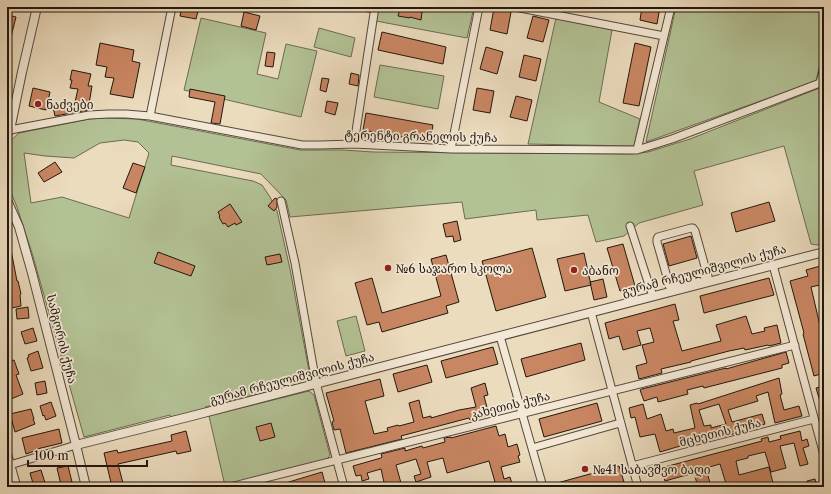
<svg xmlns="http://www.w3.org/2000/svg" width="831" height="494" viewBox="0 0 831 494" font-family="'Libre Caslon Text','Noto Serif Georgian',serif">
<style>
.green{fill:#b3c295;stroke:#6a6c52;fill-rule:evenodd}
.building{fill:#c98662;stroke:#21170f;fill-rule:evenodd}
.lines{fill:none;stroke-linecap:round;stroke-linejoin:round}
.minor-casing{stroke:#54483b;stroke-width:9}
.tertiary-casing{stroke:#54483b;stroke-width:10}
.minor{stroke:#f3e8d5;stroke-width:7}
.tertiary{stroke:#f3e8d5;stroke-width:8}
.poi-dot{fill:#8f2418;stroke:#f3e8d5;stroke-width:1.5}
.labels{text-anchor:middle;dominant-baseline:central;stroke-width:3.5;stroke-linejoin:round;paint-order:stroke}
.poi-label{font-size:12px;fill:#21170f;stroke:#f3e8d5;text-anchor:start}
.street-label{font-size:12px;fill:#21170f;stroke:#f3e8d5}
</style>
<rect width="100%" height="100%" fill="#ecdcbe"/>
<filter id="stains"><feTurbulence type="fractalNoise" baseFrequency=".005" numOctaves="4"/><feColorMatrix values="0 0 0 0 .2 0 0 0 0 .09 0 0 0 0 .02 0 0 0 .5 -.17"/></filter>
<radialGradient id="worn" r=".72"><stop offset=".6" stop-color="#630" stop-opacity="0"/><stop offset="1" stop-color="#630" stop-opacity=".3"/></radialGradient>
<path class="green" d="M379,7H474L467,38L376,21Z
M676,7H824V46L816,81L646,142Z
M201,18L266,33L257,74L278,79L286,44L317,51L301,117L184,90Z
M556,18L612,30L599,102L640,119L634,146L528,144Z
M319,28L355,38L351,57L314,47Z
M380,65L444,76L438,109L374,97Z
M824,88V246L811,244L784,146L694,171L703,205L639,223L624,236L596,242L588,215L537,220L536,210L465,219L462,202L290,217L286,200L261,174L172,156L171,165L253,181L262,185L270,197L277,211L290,269L309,371L303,383L205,407L206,409L171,417L170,415L84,437L32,253L17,207L7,183V144L19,133L89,119L105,118L137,119L300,150H343L373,152L630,154L648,152L690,139L817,89ZM124,140L138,142L149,153L129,218L62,197L31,203L24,153L45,156L74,158L100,143Z
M356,316L365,351L346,356L337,321Z
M309,391L314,395L330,455L327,460L225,486L209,416Z
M7,464L14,487H7Z"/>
<path class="building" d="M182,7H199L196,19L180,16Z
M642,7H660L657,24L640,20Z
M494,8L511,12L507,34L490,30Z
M400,9L409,10V9L422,12L421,20L410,17V18L398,16Z
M244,12L260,16L256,30L241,26Z
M8,15L16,17L9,45H7V19Z
M533,16L549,20L543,42L527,38Z
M382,32L446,47L443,64L378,50Z
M100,43L134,50L132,61L140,63L133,98L110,94L114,78L105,77L107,67L96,65Z
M635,43L651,47L639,106L623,103Z
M486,47L503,52L497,74L480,69Z
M267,52L275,53L273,67L265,66Z
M524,55L541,59L536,81L519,77Z
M72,70L91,74L88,86H92L88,110L55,116L53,107L75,102L78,89L70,88L72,80H70Z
M351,73L359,75L358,86L349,84Z
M322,78L329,79L326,92L320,90Z
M33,88L50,92L46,110L29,106Z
M477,88L494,91L490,113L473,110Z
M190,89L225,96L220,124L211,123L215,102L189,97Z
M516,96L532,100L527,121L510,117Z
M327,101L338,103L335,115L325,112Z
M366,113L433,125L430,142L363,130Z
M55,162L62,172L44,182L38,173Z
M133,163L145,167L136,193L123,188Z
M275,198L277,199V207L274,211L268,206Z
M769,202L775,221L736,232L731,213Z
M230,204L242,222L236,225L235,223L228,227L225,223L223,224L219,217L220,216L218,212Z
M457,221L461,240L454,242L453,236L446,237L443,224Z
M691,236L697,258L669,266L663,244Z
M623,244L635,286L620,291L607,248Z
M10,245L17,281H18L21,294L20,295L21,306L7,309V300L12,298L7,278V246Z
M532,248L546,297L496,311L482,261Z
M158,252L195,266L191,276L154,263Z
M584,253L591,285L565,291L557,259Z
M280,254L282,262L267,265L265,257Z
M446,255L459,302L446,306L448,313L382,332L379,322L367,325L355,283L372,278L382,313L441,296L431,259Z
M824,265V284L811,287L824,343V373L814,376L803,334L804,333L790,281L808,276L806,270Z
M769,278L774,295L704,313L700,296Z
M603,279L607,297L594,300L590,282Z
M675,304L679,320L673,321L682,351L721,341L716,325L746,316L752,334L765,331L764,328L777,325L781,343L769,346L768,345L745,350L744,348L729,351L691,361V362L661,369L662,373L639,379L636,366L647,363L642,345L654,342L650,328L637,331L641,345L623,350L619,336L609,339L605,323Z
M28,307L29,318L17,319L16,309Z
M33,328L37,341L25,344L21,332Z
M581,343L585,360L526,377L521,359Z
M493,347L498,364L446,378L441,361Z
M38,351L43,368L31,371L27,358L29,357L28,355Z
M786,352L789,363L782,365V368L704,388L703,386L687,390L688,394L658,402L657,397L644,401L640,390L642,389L726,368V369Z
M14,360L19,374L16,375L23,394L11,399L7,389V388L11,387L7,374V362Z
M427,365L432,382L398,392L393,374Z
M779,378L782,394L780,395L784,410L799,406L802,416L775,423L768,392L756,396L758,401L728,410L732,422L762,414L765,424L741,431V432L687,445V444L660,452L655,434L640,437L635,417L631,418L629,408L643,404L647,419L661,414L666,431L673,429L674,433L695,428L690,405L697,403L698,404ZM719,404L726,424L711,428V425L704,426L699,410Z
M380,379L384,396L365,401L374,434L388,431L387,428L398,425L399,426L414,422L409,403L419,400L423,418L431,416V418L459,410L476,407L471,388L485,383L488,395L484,396L489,415L470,420L469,418L401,436L402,439L346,453L340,429L334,430L332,422L334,421L326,393Z
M45,381L47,393L37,395L35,383Z
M824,386V408H822L816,388Z
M51,402L56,416L46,420L44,415L43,416L40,406Z
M597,403L602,421L544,437L539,419Z
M31,409L34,419H33L35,424L15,432L10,414Z
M271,423L275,437L260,441L256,427Z
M496,426L499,436L505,434L508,447L517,444L520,455L518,456L520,462L501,467L504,479L510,477L513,487H483V485L495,482L489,461L447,473L443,458L427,462L431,477L416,482L414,476L421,474L416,459L396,465L401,483L385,487L381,469L367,473L369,479L362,481L361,475L356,476L353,466L381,458L382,457L381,454L405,448V451L422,446L423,448L445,442L444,438L451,437V438Z
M59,429L62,443L37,449V450L26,454L22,438Z
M186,431L191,451L177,454L176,451L118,464L124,487H112L104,453L117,450L118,453L172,441L171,435Z
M800,431L802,441L807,439L809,446L803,448L808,464L800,466L794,443L780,446L786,468L771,472L765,452L748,456V458L736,461L739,475L769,467L774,487H751V484L740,487H727L720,464L706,468L711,487H698L694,473L665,481L661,468L762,441L761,439L768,437L769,442L781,439L780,436Z
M68,466L72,482L61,485L57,468Z
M619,466L624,482L607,487H550V485Z
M41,470L46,486L41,487H34L30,473Z
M322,472L325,483L312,487H279V485Z
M815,479L817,487H808L807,481Z"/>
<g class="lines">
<defs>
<path id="minor" d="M363,7L375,9
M515,7L664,36
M820,83L824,68
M150,116L172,7
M10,130L89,115L108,114H126L150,116L302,145H320L354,144L451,149L637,150L672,139L820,83H824
M354,144L375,7
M451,149L479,7
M637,150L671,7
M281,201L295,263L316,383L344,487
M630,226L648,282L653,296
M773,265L824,455
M669,286L708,276
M671,291L657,242V239L658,237L691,228H693L695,231L709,281
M591,312L638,487
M500,336L543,487
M532,448L620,423
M7,452L17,487
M10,465L76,445
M632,466L814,419
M230,487L795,345"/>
<path id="tertiary" d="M7,134L10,130L22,72L37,7
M7,200L19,227L32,273L76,445L86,487
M76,445L188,417L824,252"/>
</defs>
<use href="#minor" class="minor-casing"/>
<use href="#tertiary" class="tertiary-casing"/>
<use href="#minor" class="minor"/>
<use href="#tertiary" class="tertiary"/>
</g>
<g class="poi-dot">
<circle cx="38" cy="104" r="4"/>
<circle cx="388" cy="268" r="4"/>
<circle cx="574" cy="270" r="4"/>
<circle cx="585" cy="469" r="4"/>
</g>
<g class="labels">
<g class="poi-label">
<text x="46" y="104">ნაძვები</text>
<text x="396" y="268">№6 საჯარო სკოლა</text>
<text x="582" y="270">აბანო</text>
<text x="593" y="469">№41 საბავშვო ბაღი</text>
</g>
<g class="street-label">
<text transform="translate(421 136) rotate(1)">ტერენტი გრანელის ქუჩა</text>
<text transform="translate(704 270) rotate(-15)">გურამ რჩეულიშვილის ქუჩა</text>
<text transform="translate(62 339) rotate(76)">სამგორის ქუჩა</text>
<text transform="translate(292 378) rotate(-15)">გურამ რჩეულიშვილის ქუჩა</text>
<text transform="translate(510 405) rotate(-14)">კახეთის ქუჩა</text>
<text transform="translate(720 432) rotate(-14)">მცხეთის ქუჩა</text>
</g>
</g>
<rect width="831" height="494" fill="none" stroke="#ecdcbe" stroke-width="24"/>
<rect x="8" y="8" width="815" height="478" fill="none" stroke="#21170f" stroke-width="2"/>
<rect x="12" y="12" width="807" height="470" fill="none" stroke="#21170f"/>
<path d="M28 460v6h119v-6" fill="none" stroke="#21170f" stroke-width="2"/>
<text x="34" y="460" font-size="12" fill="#21170f" stroke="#f3e8d5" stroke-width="3" paint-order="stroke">100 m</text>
<rect width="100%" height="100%" filter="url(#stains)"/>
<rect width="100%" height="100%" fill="url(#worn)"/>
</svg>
